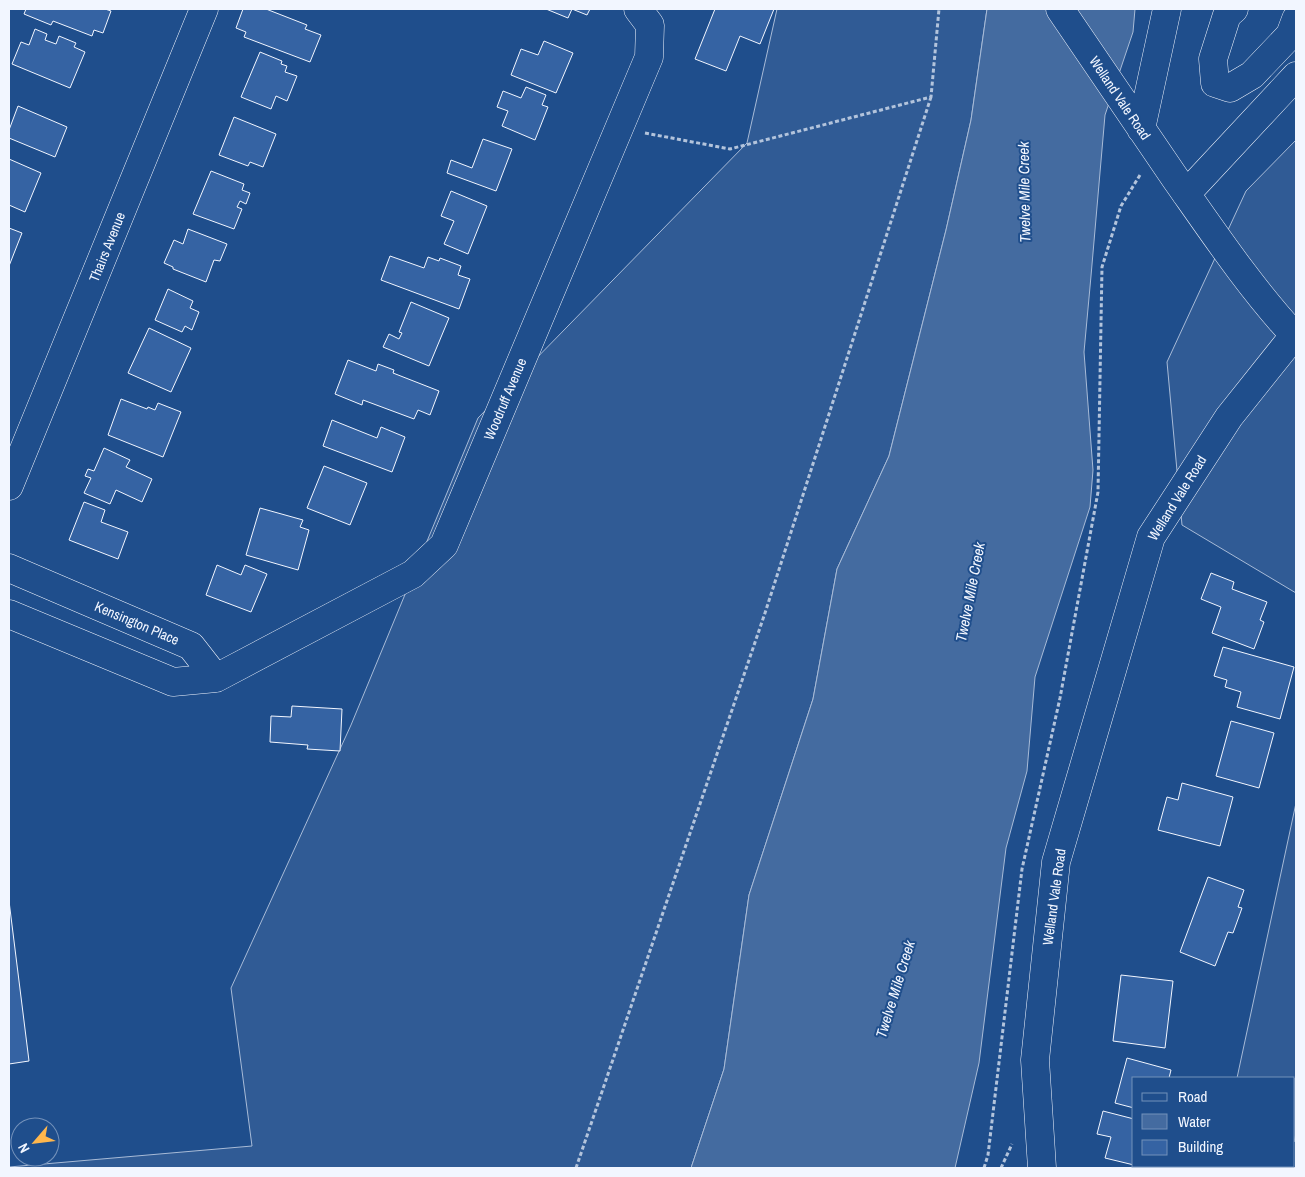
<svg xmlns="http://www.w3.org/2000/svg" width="1305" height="1177" viewBox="0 0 1305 1177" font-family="'Archivo Narrow',sans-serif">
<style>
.built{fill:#305b95;stroke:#a8bbd7}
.water{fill:#446ba0;stroke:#a8bbd7}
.building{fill:#3563a3;stroke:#f2f6ff}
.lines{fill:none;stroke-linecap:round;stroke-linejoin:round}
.minor-casing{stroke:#f2f6ff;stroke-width:29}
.path{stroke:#b3c4dc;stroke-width:3;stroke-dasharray:4 2.5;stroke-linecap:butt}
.minor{stroke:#1f4e8c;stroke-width:28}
.labels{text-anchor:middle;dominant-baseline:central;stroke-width:4;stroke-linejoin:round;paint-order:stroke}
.street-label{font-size:14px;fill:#f2f6ff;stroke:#1f4e8c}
.water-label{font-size:15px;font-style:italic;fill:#f2f6ff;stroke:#1f4e8c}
</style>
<rect width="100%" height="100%" fill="#1f4e8c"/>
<path class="built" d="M777,9H987L971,120L946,230L889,456L837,569L813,699L749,895L724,1069L691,1168H9V1167L252,1146L231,988L351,725L478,418L747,143Z
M1296,140V593L1182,525L1167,362L1246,191Z
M1296,803V1133L1294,1142V1078H1237Z
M1218,1166H1287L1286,1168H1218Z"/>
<path class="water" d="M987,9H1135L1133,32L1105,115L1091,276L1084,352L1093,470L1090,507L1035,677L1027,771L1006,848L979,1063L955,1168H691L724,1069L749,895L813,699L837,569L889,456L946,230L971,120Z"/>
<path class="building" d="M26,9H105L111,11L103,33L94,30L92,36L53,21L51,25L24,14Z
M243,9H266L307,25L305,29L321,35L310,62L244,37L246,32L236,28Z
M546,9H590L587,15L572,9L568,18Z
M715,9H774L760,44L740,36L726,71L695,59Z
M35,29L47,34L45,40L56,44L59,36L76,43L74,47L85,52L70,88L12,64L21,42L29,45Z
M544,41L573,53L556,93L511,75L521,49L538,55Z
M260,52L282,61L281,64L287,66L285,72L297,76L287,101L276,96L271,109L241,97Z
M526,87L546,95L542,105L548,107L535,140L502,126L508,111L497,107L503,91L521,98Z
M18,106L67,127L55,157L9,138V130Z
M234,117L276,134L263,167L250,162L248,166L219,155Z
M483,139L512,149L496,191L447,173L451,160L472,168Z
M9,159L41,173L25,212L9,205Z
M211,171L244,184L242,190L250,193L246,204L240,201L237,207L242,209L234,229L193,214Z
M451,191L487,206L468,254L444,244L454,221L441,216Z
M9,228L22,233L9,266Z
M188,229L227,244L220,261L214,260L206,282L173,269V267L164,263L174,240L183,244Z
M390,256L424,268L428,257L439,261L440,258L461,266L458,275L470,279L459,309L381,280Z
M168,289L193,301L190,308L199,312L192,330L185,326L182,332L155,320Z
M411,302L449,318L429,366L383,347L389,334L399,339L402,333L399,332Z
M149,328L191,348L171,392L128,373Z
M348,360L376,371L378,364L394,370L393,373L439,391L430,415L418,410L414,419L363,400L362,405L335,394Z
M121,399L147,409L148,407L155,410L158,403L181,412L163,457L108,435Z
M332,420L377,438L381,427L405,437L392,472L323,446Z
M104,448L130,460L126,467L152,479L142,502L116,490L110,504L84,493L91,478L85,476L88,469L94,471Z
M324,466L367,483L350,525L307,508Z
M84,502L105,510L101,522L128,532L118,559L69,540Z
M260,508L303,520L300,527L309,530L298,570L246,555Z
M217,565L241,575L245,565L267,574L251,612L206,595Z
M1211,573L1234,582L1232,589L1267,602L1260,620L1264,622L1254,649L1212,633L1221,607L1201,599Z
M1223,647L1294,667L1280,719L1237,707L1241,692L1225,687L1227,680L1214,676Z
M292,706L342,709L340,751L307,749L308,745L270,742L271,716L291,717Z
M1231,721L1274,733L1259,788L1216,776Z
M1182,783L1233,797L1220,846L1158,830L1167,797L1178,800Z
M1208,877L1244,890L1238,907L1242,908L1233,933L1228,932L1215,966L1180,952Z
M9,901L29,1061L9,1064Z
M1121,975L1173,981L1165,1048L1113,1041Z
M1127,1058L1171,1070L1169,1078H1134V1108L1115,1103Z
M1103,1111L1134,1119V1165L1105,1158L1111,1137L1097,1134Z"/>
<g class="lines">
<defs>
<path id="minor" d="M1060,9C1098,65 1137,122 1175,178C1213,232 1249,286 1294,335
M1234,9L1227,15L1213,59L1215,83L1230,88L1252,75L1290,35L1296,19
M1141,129L1167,9
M1186,194L1296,76
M9,486L204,9
M9,568L191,646L216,678
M9,614L173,682L216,678L413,574L444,545L649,57L650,25L638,9
M1042,1168L1035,1060L1056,862L1151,537L1229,417L1296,333"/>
</defs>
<use href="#minor" class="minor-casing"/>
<path class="path" d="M645,133L730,149L931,97L939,9
M576,1168L765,613L931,97
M984,1168L988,1155L1022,869L1060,698L1098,492L1102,267L1121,206L1140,175
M1001,1168L1012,1144"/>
<use href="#minor" class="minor"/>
</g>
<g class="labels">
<g class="street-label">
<text transform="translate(1120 98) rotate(56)">Welland Vale Road</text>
<text transform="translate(107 247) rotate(-68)">Thairs Avenue</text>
<text transform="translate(505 399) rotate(-67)">Woodruff Avenue</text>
<text transform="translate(1177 498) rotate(-58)">Welland Vale Road</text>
<text transform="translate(137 623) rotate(23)">Kensington Place</text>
<text transform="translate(1054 897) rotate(-82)">Welland Vale Road</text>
</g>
<g class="water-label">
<text transform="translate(1024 192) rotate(-91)">Twelve Mile Creek</text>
<text transform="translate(970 592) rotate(-79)">Twelve Mile Creek</text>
<text transform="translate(895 989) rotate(-73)">Twelve Mile Creek</text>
</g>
</g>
<rect width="1305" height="1177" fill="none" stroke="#f2f6ff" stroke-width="20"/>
<rect x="1132" y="1077" width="162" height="90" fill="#1f4e8c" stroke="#7391ba"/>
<rect x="1142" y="1093" width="25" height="8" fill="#1f4e8c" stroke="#7391ba"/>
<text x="1178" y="1102" font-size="15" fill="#f2f6ff">Road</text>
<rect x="1142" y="1114" width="25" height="15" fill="#446ba0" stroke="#7391ba"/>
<text x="1178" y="1127" font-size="15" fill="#f2f6ff">Water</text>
<rect x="1142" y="1140" width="25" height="15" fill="#3563a3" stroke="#7391ba"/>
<text x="1178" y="1152" font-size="15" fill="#f2f6ff">Building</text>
<g transform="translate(35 1142) rotate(242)"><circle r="24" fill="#1f4e8c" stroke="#7391ba"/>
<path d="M0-4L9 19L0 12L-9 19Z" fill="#ffb74d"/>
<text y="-8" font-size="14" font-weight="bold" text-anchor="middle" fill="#f2f6ff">N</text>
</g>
</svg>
